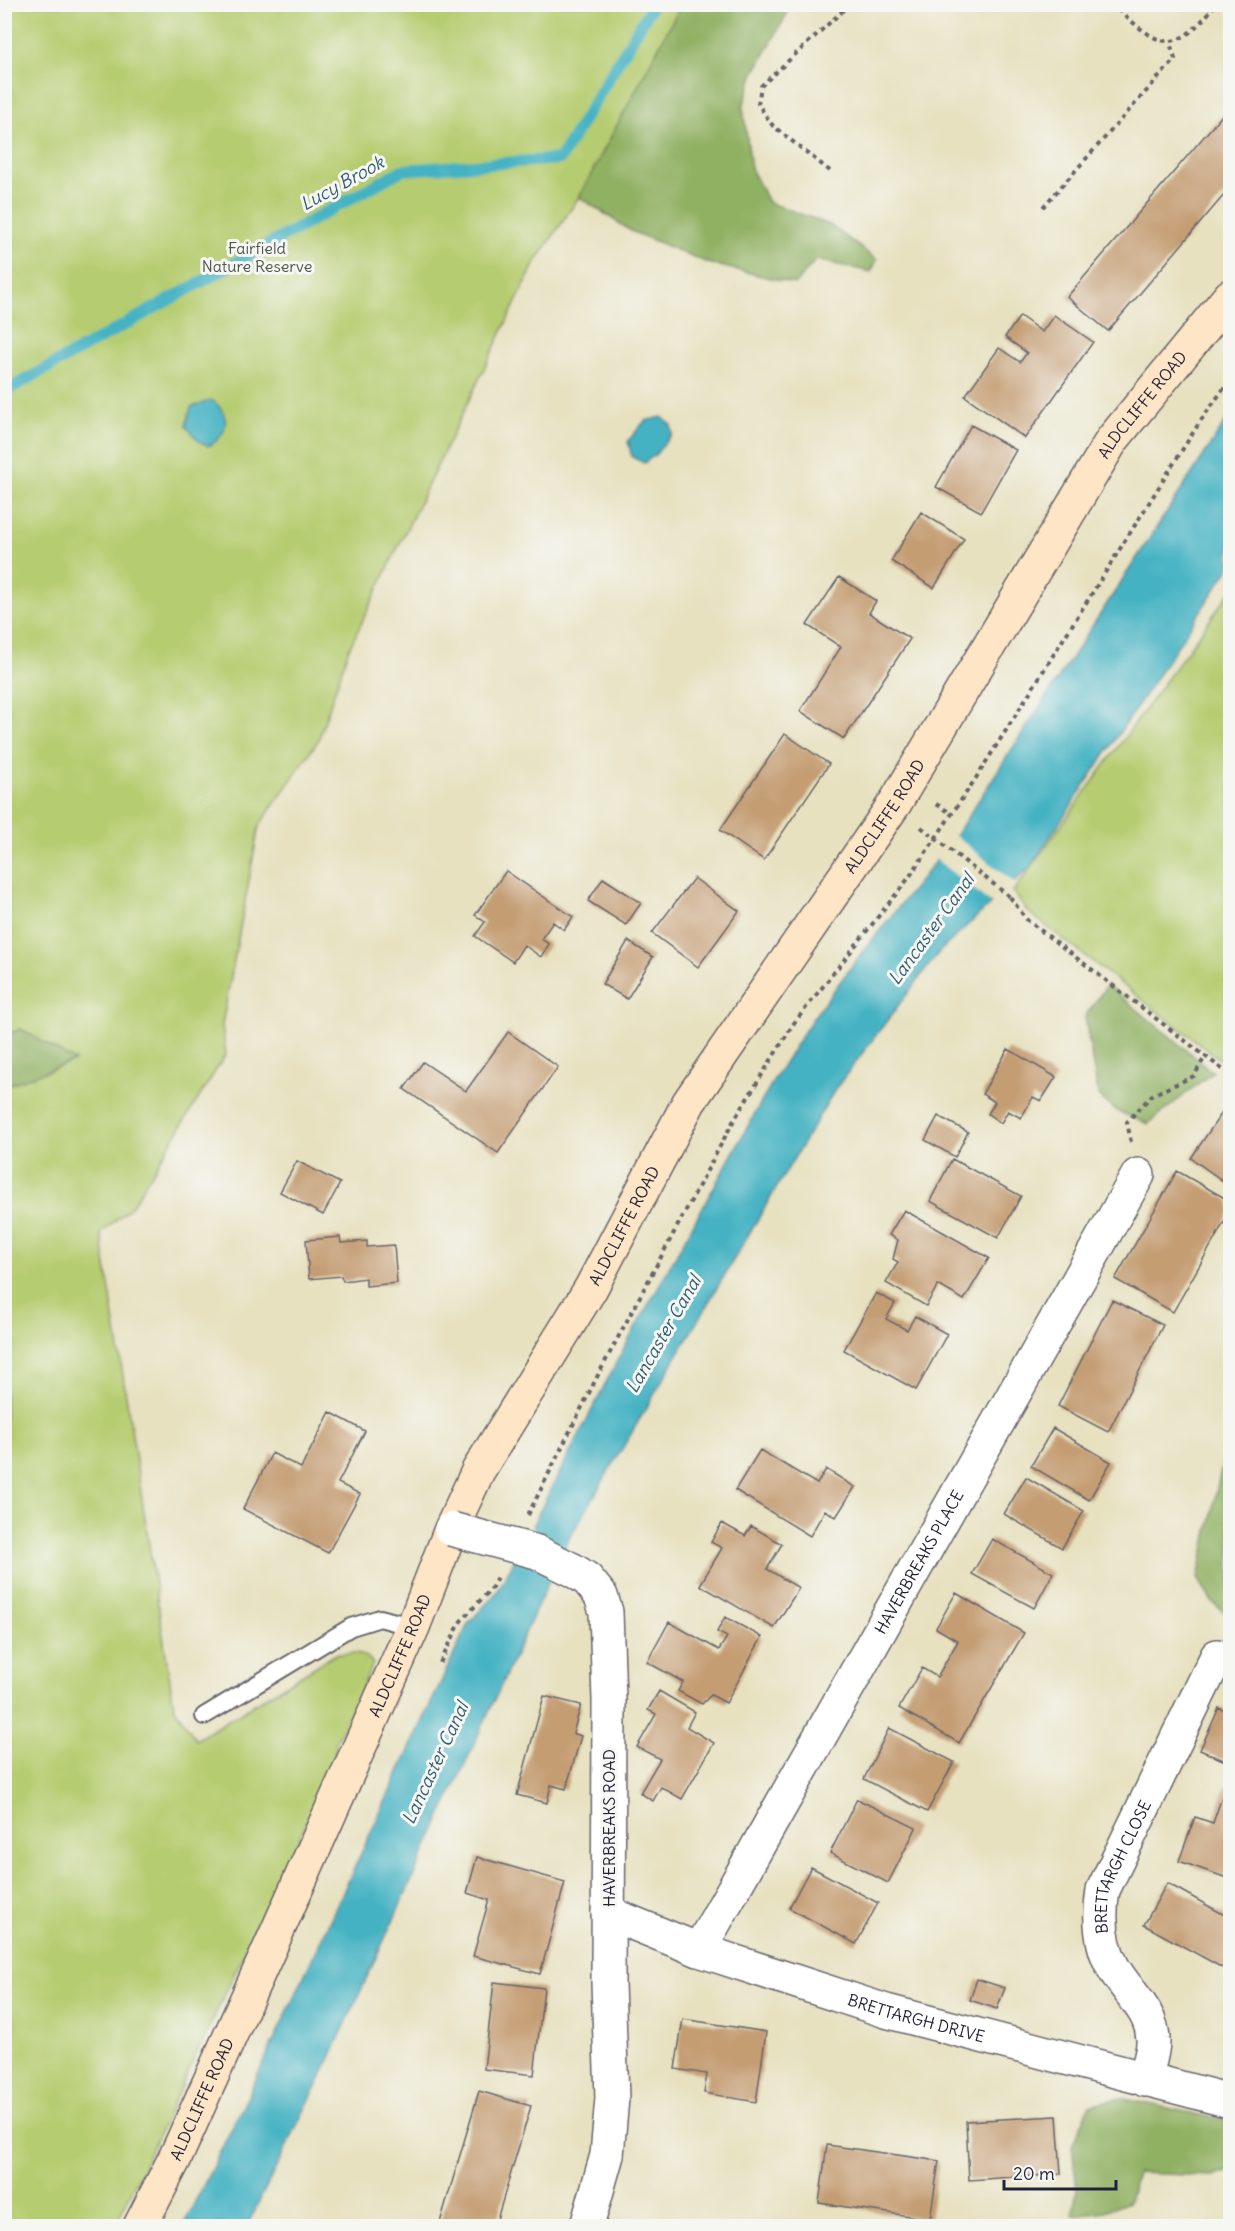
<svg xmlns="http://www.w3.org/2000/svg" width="1235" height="2231" viewBox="0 0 1235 2231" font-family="Delius,sans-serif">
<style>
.green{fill:#b6cc70;stroke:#6c7756;stroke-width:1.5}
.forest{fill:#90b062;stroke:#59694e;stroke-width:1.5}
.water{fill:#45b2c3;stroke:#346a7f;stroke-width:1.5}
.pier{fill:#e7e1c0}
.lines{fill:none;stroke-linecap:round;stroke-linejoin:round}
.stream{stroke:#45b2c3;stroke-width:12}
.building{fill:#c49d73}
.lane-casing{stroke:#67656a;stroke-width:20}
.street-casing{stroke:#67656a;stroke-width:36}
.secondary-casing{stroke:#67656a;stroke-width:36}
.path{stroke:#67656a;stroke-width:4;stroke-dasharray:4.5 4.5;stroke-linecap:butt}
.lane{stroke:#fff;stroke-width:16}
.street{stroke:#fff;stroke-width:33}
.secondary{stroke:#fde5c5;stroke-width:33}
.street-bridge-casing{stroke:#67656a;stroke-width:36;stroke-linecap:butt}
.path-bridge{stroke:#67656a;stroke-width:4;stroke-dasharray:4.5 4.5;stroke-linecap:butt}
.street-bridge{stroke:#fff;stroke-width:33}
.labels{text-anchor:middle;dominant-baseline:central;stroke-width:6;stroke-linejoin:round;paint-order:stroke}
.park-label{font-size:16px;fill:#4e554b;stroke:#f6f6f2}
.street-label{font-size:16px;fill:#22223b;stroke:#f6f6f2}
.water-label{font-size:18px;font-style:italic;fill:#305c71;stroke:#f6f6f2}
</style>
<rect width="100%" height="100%" fill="#f6f6f2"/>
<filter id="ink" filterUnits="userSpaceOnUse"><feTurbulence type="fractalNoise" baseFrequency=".0167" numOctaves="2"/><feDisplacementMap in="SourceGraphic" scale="12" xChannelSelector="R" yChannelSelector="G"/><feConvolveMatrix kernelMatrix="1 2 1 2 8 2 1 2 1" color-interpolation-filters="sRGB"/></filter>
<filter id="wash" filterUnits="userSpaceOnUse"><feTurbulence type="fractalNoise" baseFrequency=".008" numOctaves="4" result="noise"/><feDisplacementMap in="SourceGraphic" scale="24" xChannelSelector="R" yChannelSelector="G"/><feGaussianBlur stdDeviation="1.35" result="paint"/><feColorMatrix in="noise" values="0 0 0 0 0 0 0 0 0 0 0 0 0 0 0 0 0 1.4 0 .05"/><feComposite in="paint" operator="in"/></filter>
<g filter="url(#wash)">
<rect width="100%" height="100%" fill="#e7e1c0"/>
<path class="green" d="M5,5H681L579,197L535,263L348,651L318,741L259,826L222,1025L226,1054L131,1207L101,1233L174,1707L196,1740L334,1655C350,1653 364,1649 373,1664L336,1743L335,1762L115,2226H5Z
M1230,592V1067L1028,912L1013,892Z"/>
<path class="forest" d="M681,5H783L787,14L753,75L743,107L751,168L768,202L830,225L877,260L871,272L816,260L795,284L708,263L631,231L579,197Z
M1107,985L1213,1072L1148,1124L1115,1110L1098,1095L1085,1017Z
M21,1029L75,1061L5,1086V1035Z
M1230,1444V1617L1212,1602L1198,1578L1224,1456Z
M1120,2098L1230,2121V2171L1215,2176L1137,2173L1129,2202L1105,2211L1073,2215L1077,2189L1072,2146L1090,2105Z"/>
<path class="water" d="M212,400C231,414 230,434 209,446L200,442L186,426L191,407Z
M1230,415V567L1030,867L939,952L836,1088L737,1254L567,1542L323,2073L247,2226H183L248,2096L468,1624L497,1592L514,1561L524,1557L536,1533L533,1524L617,1361L777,1074L813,1018L864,950L954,838Z
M662,417L671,425L672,434L655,455L644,463L632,457L628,441L645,421Z"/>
<path class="pier" d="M953,834L1016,884L993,905L934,858Z"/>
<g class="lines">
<path class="stream" d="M4,392L402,170L560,159L653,4"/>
</g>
<g id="blocks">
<path class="building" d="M1230,106V188L1108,331L1067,297Z
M1054,315L1093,342L1025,438L965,396L999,348L1020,362L1027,353L1005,337L1020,316L1042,332Z
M971,425L1016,450L981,512L936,487Z
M921,512L964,539L934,588L891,561Z
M839,577L876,601L869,613L910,639L844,739L800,711L841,647L807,625Z
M785,734L829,764L764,860L720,830Z
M506,871L573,917L564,930L553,922L541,939L549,944L541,957L524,945L513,962L475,936L485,922L475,915Z
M603,878L641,903L626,925L588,901Z
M694,878L739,911L698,967L652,933Z
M628,941L653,957L627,999L602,984Z
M508,1032L558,1067L498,1153L404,1089L423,1062L466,1091Z
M1008,1049L1056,1077L1041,1101L1033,1097L1021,1118L1008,1111L1001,1123L988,1114L995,1102L982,1094Z
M1230,1101V1186L1191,1158Z
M938,1116L968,1132L955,1157L925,1140Z
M952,1159L1021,1196L998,1238L930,1201Z
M297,1161L340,1183L323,1215L280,1192Z
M1177,1171L1230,1201V1212L1173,1312L1115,1279Z
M904,1210L989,1258L964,1300L938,1285L926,1306L886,1283L898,1262L893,1259L898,1240L889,1235Z
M340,1237L341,1243L367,1241V1247L394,1245L397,1283L366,1286V1278L343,1281L341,1276L309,1279L306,1240Z
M876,1293L895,1303L886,1319L907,1330L915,1316L947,1334L916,1390L844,1350Z
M1112,1300L1163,1325L1108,1432L1058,1406Z
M330,1412L365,1431L338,1483L360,1494L328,1553L243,1509L272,1453L301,1468Z
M1053,1428L1111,1462L1089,1500L1031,1466Z
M760,1450L817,1484L826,1469L855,1487L836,1517L825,1510L810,1536L735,1490Z
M1026,1477L1084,1511L1062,1548L1004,1514Z
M722,1523L745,1536L751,1526L782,1544L767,1569L799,1588L774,1628L700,1585L722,1548L711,1542Z
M992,1539L1053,1573L1034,1608L972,1574Z
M956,1593L1024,1633L959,1743L899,1708L922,1668L937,1677L958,1641L936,1628Z
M725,1617L762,1637L726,1703L711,1695L702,1704L678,1691L683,1682L647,1662L669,1622L719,1650L727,1637L717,1632Z
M659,1691L695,1712L687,1727L714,1743L682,1799L661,1787L653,1801L640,1793L660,1759L637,1747L656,1714L648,1710Z
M544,1696L581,1705L573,1733L581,1736L566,1789L551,1785L547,1803L517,1795Z
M1219,1708L1230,1713V1763L1200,1750Z
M889,1728L954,1762L927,1812L864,1779Z
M1226,1785L1230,1787V1867L1227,1878L1179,1861L1195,1817L1213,1823Z
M857,1799L916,1828L888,1883L830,1853Z
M477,1857L565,1882L540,1974L473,1956L489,1900L467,1893Z
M811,1867L878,1903L856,1944L789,1908Z
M1167,1883L1230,1918V1972L1144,1925Z
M977,1979L1005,1988L997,2009L970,2000Z
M494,1982L544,1988L534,2075L484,2069Z
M683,2019L766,2032L756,2102L704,2093L707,2074L675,2069Z
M479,2091L531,2106L495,2226H439Z
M1057,2116L1061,2174L969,2180L966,2121Z
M827,2145L939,2161L930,2219L819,2203Z"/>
</g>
</g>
<g filter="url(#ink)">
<use href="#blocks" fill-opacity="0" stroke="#67656a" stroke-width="1.5"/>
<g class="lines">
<defs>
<path id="lane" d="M204,1716L351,1627L380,1618L413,1627"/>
<g id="street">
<path d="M573,1570L587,1579L601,1596L606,1612L609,1700L608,1983L612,2098L607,2155L587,2226"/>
<path id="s1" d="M608,1913L699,1950L886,2011L1230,2101"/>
<path id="s2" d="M699,1950L1138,1175"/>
<path id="s3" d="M1145,2080C1147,2068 1154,2052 1153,2039C1152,2010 1126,1991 1113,1967C1100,1944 1099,1915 1103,1890L1217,1656"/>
</g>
<g id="secondary">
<path id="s4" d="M140,2226L176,2156L272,1943L413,1627L451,1529L478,1471L591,1288L689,1102L895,803L1112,440L1230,296"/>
</g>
</defs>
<use href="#lane" class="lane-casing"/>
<use href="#street" class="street-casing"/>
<use href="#secondary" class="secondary-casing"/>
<path class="path" d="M1111,4C1158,43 1170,63 1216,4
M830,171L773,126L758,104L761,86L850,4
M1043,207L1175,59L1170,43
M936,804L951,813
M1010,897L1027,920L1230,1075
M1131,1142L1127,1122L1152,1095L1194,1076L1206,1055
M528,1515L597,1377L734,1120L794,1023L908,879L976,778L1201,420L1230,380
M440,1663L461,1621L491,1589L497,1578"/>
<use href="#lane" class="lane"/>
<use href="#street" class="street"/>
<use href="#secondary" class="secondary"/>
<defs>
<path id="street-bridge" d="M451,1529L537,1552L573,1570"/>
</defs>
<use href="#street-bridge" class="street-bridge-casing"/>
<path class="path-bridge" d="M921,827L1010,897"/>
<use href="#street-bridge" class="street-bridge"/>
</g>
</g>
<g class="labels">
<g class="park-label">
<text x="257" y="248">Fairfield<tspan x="257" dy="18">Nature Reserve</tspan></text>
</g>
<g class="street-label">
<text stroke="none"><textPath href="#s4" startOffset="2085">ALDCLIFFE ROAD</textPath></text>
<text stroke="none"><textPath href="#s4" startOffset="1599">ALDCLIFFE ROAD</textPath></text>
<text stroke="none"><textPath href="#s4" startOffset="1113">ALDCLIFFE ROAD</textPath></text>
<text stroke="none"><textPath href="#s2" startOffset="446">HAVERBREAKS PLACE</textPath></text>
<text stroke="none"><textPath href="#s4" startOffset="627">ALDCLIFFE ROAD</textPath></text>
<text transform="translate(609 1828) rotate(-90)">HAVERBREAKS ROAD</text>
<text stroke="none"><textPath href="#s3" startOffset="232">BRETTARGH CLOSE</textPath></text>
<text stroke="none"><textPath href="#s1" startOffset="326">BRETTARGH DRIVE</textPath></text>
<text stroke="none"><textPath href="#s4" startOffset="141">ALDCLIFFE ROAD</textPath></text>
</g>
<g class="water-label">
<text transform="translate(342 183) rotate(-29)">Lucy Brook</text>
<text transform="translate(931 929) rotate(-54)">Lancaster Canal</text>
<text transform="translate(663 1334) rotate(-60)">Lancaster Canal</text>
<text transform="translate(435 1763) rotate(-65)">Lancaster Canal</text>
</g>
</g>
<rect width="1235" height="2231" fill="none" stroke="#f6f6f2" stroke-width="24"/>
<path d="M1004 2180v9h112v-9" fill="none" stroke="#22223b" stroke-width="3"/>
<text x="1013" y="2180" font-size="18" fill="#22223b" stroke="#f6f6f2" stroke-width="4.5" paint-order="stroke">20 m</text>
</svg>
